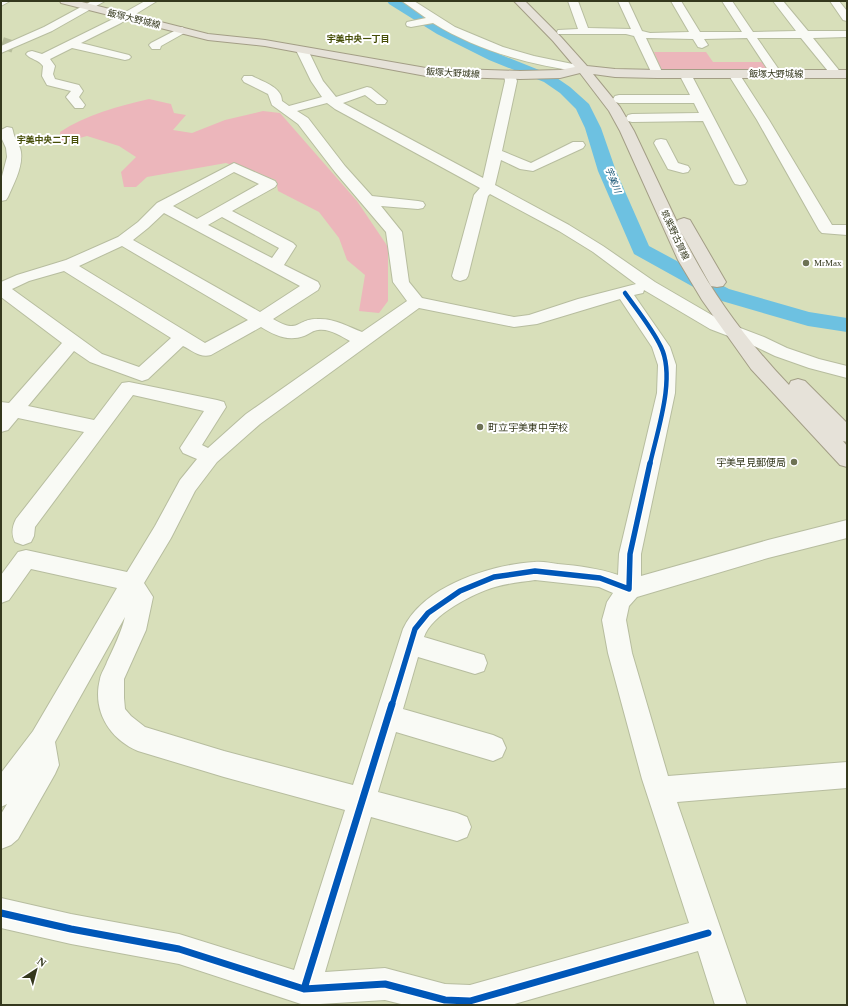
<svg xmlns="http://www.w3.org/2000/svg" width="848" height="1006" viewBox="0 0 848 1006" font-family="'Times New Roman','Noto Sans JP',serif">
<style>
.green{fill:#ecb6bb}
.lines{fill:none;stroke-linecap:round;stroke-linejoin:round}
.river{fill:#6dc1e1;fill-rule:evenodd}
.minor-tunnel{stroke:#b7be9b;stroke-width:12;stroke-dasharray:12 5.5;stroke-linecap:butt}
.minor-casing{stroke:#b7bd9f;stroke-width:2}
.major-casing{stroke:#a39e86;stroke-width:2}
.minor{fill:#f9faf5;fill-rule:evenodd}
.major{fill:#e6e2d9;fill-rule:evenodd}
.cycleway-far2-casing{stroke:#fff;stroke-width:6}
.cycleway-far1-casing{stroke:#fff;stroke-width:8}
.cycleway-casing{stroke:#fff;stroke-width:10}
.cycleway-far2{stroke:#0057b8;stroke-width:4.5}
.cycleway-far1{stroke:#0057b8;stroke-width:5.5}
.cycleway{stroke:#0057b8;stroke-width:7}
.poi-dot{fill:#6d7254;stroke:#fff;stroke-width:1.5}
.labels{text-anchor:middle;dominant-baseline:central;stroke-width:4;stroke-linejoin:round;paint-order:stroke}
.far-street-label{font-size:9px;fill:#34381d;stroke:#fff}
.far-neighbourhood-label{font-size:9px;font-weight:bold;fill:#454d06;stroke:#fff}
.far-water-label{font-size:9px;font-style:italic;fill:#135171;stroke:#fff}
.far-poi-label{font-size:9px;fill:#34381d;stroke:#fff;text-anchor:start}
.poi-label{font-size:10px;fill:#34381d;stroke:#fff;text-anchor:start}
</style>
<rect width="100%" height="100%" fill="#d8dfba"/>
<path class="green" d="M654,52H706L713,62H763L769,71L662,72Z
M149,99L171,104L174,113L186,115L173,130L192,133L225,120L263,111L280,113L357,201L388,247V301L379,313L359,311L365,275L347,260L339,238L319,212L278,191L276,180L226,163L147,177L136,187H124L121,172L136,157L119,146L87,136L61,143L60,132C85,115 119,106 149,99Z"/>
<g class="lines">
<path class="river" d="M387,1H403L447,28L499,54L554,76L570,87L589,104L601,128L616,171L649,246L729,289L809,312L847,318V332L808,326L715,299L634,254L598,171L585,128L576,109L560,93L544,82L489,60L437,34L389,4Z"/>
<path class="minor-tunnel" d="M2,43L17,48"/>
<defs>
<path id="minor" d="M1,1H10L1,6Z
M92,1H105L52,31L1,53V46L44,27Z
M145,1H157L121,23L81,43L129,55L131,57L129,59L125,60L72,48L50,59L55,66L53,74L55,79L79,85L83,91L79,97L85,105L83,108H75L66,97L71,91L47,85L42,76L43,66C38,59 31,60 26,54L28,52L32,51L42,54L113,19Z
M402,1H414L455,27L503,47L534,56L587,67L589,69L587,71L583,72C531,65 478,51 433,23L411,27L407,26L406,24L407,22L426,18Z
M568,1H578L588,28L631,29L618,1H628L642,31L650,33L689,32L671,1H681L700,32H742L722,1H732L753,32L796,31L773,1H783L808,31H847V37L813,38L842,74L840,76H832L801,38H757L782,74L780,76H772L747,38L704,39L708,45L702,48L698,47L693,39L646,38L663,74L661,76H653L634,36L626,34H558L557,32L558,30L578,29Z
M830,1H839L847,11V21L843,20Z
M182,27L187,30L186,32L161,46L160,49H152L149,45L151,43Z
M302,47L308,50L323,81L336,97L367,87L371,88L387,101L385,104H377L365,95L343,103L483,178L505,81L504,75L506,73H514L517,81L502,151L531,163L573,142H583L585,145L583,148L533,171L520,169L501,160L495,185L569,225L603,246L655,282L722,321L764,337L787,348L819,359L847,366V378L809,368L775,356L752,345L710,329L644,290L643,293L634,295L670,347L676,365L675,393L641,554V576L768,540L847,520V538L768,558L637,597L629,606L626,620L632,653L668,776L847,762V788L677,802L747,1005H715L698,951L511,1005H405L385,1000L304,1005L179,964L71,944L1,928V898L71,914L179,934L294,970L345,810L224,777L138,751C109,739 92,710 100,679C101,673 105,668 107,662C114,647 121,633 125,617L55,742L59,765L55,774L18,839L11,845L1,849V814L7,804L1,807V773L33,731L117,588L31,569L9,600L1,603V575L18,552L26,550L127,572L155,526L180,480L197,459L183,453L180,448L204,411L133,395L35,527L34,536L31,542L23,545L15,542C11,534 12,527 16,519L84,432L18,418L8,430L1,432V402L9,403L62,343L1,297V282L17,275L66,260L118,237L138,222L157,203L234,163L275,181L277,184L275,187L232,211L293,243L296,246L284,265L318,282L320,286L318,290L273,319C300,335 295,319 317,319C334,318 347,326 362,332L407,301L393,282L386,232L335,172L298,124L272,105L268,94L244,82L242,79L244,76H252C263,82 282,87 282,101L289,106L322,97L311,81L296,50ZM327,103L335,109L480,188L474,195L452,276L454,279L460,281L466,279L468,276L488,196L490,194L559,231L593,252L636,284L578,299L529,315L514,317L422,298L409,282L402,232L381,206L418,209L423,208L425,205L423,202L418,201L372,196L345,166L308,118L297,111ZM234,172L259,184L197,219L173,206ZM164,213L300,286L260,312L133,240L148,228ZM222,217L279,248L272,258L208,225ZM122,246L248,320L205,343L79,266ZM64,271L171,338L139,367L102,354L12,289L29,281ZM620,299L652,347L658,365L657,393L619,554L618,575C598,568 579,566 558,564C550,563 542,561 534,562C490,565 423,586 403,629L353,785L224,751L145,727L131,716L125,709L124,698V679L146,630L153,597L144,583L171,538L195,491L217,462L260,424L419,308L514,327L537,324ZM261,327C274,335 288,342 304,336C309,334 314,330 318,330C329,328 341,336 350,341L246,414L208,448L202,445L226,407L224,402L217,400L129,382L122,383L94,420L28,406L74,351L90,362L142,381L148,379L183,346C193,351 200,358 211,355ZM535,580L599,587L613,593L607,602L602,620L608,653L642,779L689,923L470,985L445,984L385,968L325,972L371,817L457,841L467,837L471,827L467,817L457,813L378,792L396,732L493,761L502,757L506,748L502,739L493,735L403,709L418,657L475,674L484,671L487,663L484,655L424,637C431,615 474,593 495,587C508,583 522,582 535,580Z
M685,70L689,72L691,74L747,181L745,184L740,185L735,184L733,181L703,121L632,122L628,121L626,118L628,115L632,114L699,113L694,103H619L615,102L613,99L615,96L619,95H690L679,74L681,72Z
M734,70L738,72L769,120L832,225H847V235L822,233L819,230L757,120L728,74L730,72Z
M7,127L12,128L13,131C14,139 20,144 21,152C23,167 14,183 8,197L6,200L1,201V180L7,157L6,148L1,137V130Z
M661,139L666,140L678,163L688,166L690,169L688,172L683,173L668,169L654,143L656,140Z"/>
<path id="major" d="M60,1H78L208,34L265,40L426,68L520,71L560,70L575,67L553,41L514,1H525L561,37L587,66L615,69L657,70H847V78H657L615,77L593,74L620,107L634,131L677,222L678,220L684,218L690,220L726,282L723,286L717,287L711,286L681,232C708,289 746,340 789,385L791,381L798,379L805,381L847,423V442L843,441L847,446V467L840,465L751,369L702,300L678,260L620,131L609,111L580,73L560,78L520,79L426,76L265,46L208,40L61,3Z"/>
</defs>
<use href="#minor" class="minor-casing"/>
<use href="#major" class="major-casing"/>
<use href="#minor" class="minor"/>
<use href="#major" class="major"/>
<defs>
<path id="cycleway-far2" d="M625,293C637,310 652,328 661,347C676,378 657,432 650,464"/>
<path id="cycleway-far1" d="M392,705L415,629L428,613L460,591L494,577L535,571L600,578L629,589L630,554L650,463"/>
<path id="cycleway" d="M1,913L71,929L179,949L304,989L385,984L445,1000L470,1001L708,933
M304,989L392,704"/>
</defs>
<use href="#cycleway-far2" class="cycleway-far2-casing"/>
<use href="#cycleway-far1" class="cycleway-far1-casing"/>
<use href="#cycleway" class="cycleway-casing"/>
<use href="#cycleway-far2" class="cycleway-far2"/>
<use href="#cycleway-far1" class="cycleway-far1"/>
<use href="#cycleway" class="cycleway"/>
</g>
<g class="poi-dot">
<circle cx="806" cy="263" r="4"/>
<circle cx="480" cy="427" r="4"/>
<circle cx="794" cy="462" r="4"/>
</g>
<g class="labels">
<g class="far-street-label">
<text transform="translate(134 19) rotate(14)">飯塚大野城線</text>
<text transform="translate(453 73) rotate(3)">飯塚大野城線</text>
<text x="776" y="74">飯塚大野城線</text>
<text transform="translate(675 235) rotate(65)">筑紫野古賀線</text>
</g>
<g class="far-neighbourhood-label">
<text x="358" y="39">宇美中央一丁目</text>
<text x="48" y="140">宇美中央二丁目</text>
</g>
<g class="far-water-label">
<text transform="translate(613 180) rotate(68)">宇美川</text>
</g>
<g class="far-poi-label">
<text x="814" y="263">MrMax</text>
</g>
<g class="poi-label">
<text x="488" y="427">町立宇美東中学校</text>
<text x="786" y="462" text-anchor="end">宇美早見郵便局</text>
</g>
</g>
<rect width="848" height="1006" fill="none" stroke="#34381d" stroke-width="4"/>
<g transform="translate(36 970) rotate(36)" stroke="#ffffff" stroke-width="3" paint-order="stroke">
<path d="M0-3L7 15L0 10L-7 15Z" fill="#34381d"/>
<text y="-6" font-size="11" font-weight="bold" text-anchor="middle" fill="#34381d">N</text>
</g>
</svg>
